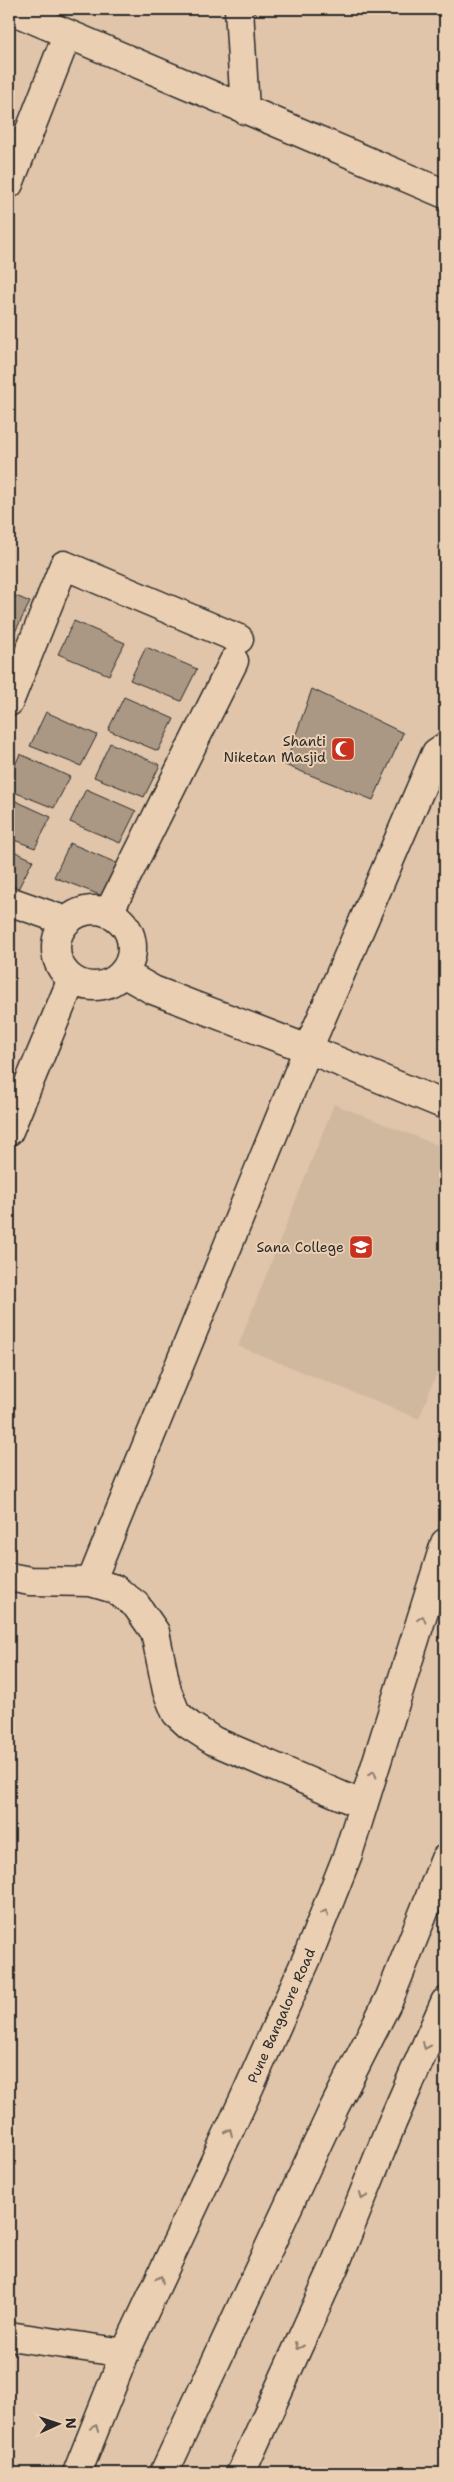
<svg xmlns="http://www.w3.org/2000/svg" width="454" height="2482" viewBox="0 0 454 2482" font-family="'Shantell Sans',sans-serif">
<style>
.built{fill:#d0b89f}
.building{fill:#ab9884;stroke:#2b2b2b}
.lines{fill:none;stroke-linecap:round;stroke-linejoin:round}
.minor-casing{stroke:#2b2b2b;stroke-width:31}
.major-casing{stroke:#2b2b2b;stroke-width:31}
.minor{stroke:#ebcfb2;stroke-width:28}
.major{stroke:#ebcfb2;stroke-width:28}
.oneway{stroke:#8b7d6e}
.labels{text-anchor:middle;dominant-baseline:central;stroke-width:4;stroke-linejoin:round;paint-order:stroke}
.poi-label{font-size:14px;fill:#2b2b2b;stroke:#ebcfb2;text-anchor:end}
.street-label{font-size:14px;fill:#2b2b2b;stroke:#ebcfb2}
</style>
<rect width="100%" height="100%" fill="#e0c5aa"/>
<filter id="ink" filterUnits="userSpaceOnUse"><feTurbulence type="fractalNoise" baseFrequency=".02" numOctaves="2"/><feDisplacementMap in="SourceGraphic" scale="10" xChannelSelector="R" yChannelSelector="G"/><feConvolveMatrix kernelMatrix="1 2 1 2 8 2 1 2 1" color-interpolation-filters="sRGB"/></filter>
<g filter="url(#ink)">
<path class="built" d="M334,1104L445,1148V1352L419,1419L238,1346Z"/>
<path class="building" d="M9,593L30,602L14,634L9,632Z
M74,621L125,643L109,675L58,654Z
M146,647L197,669L181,701L130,680Z
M312,689L403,733L373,800L285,765Z
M124,697L174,719L158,751L108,730Z
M46,712L97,735L81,766L30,746Z
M110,743L160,765L144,797L94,777Z
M20,754L70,777L54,808L9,790V778Z
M86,789L136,811L120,843L70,822Z
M9,798L51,817L35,848L9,838Z
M70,843L121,865L105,897L54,877Z
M9,849L33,860L17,891L9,887Z"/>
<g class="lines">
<defs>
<path id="minor" d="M9,9L445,194
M239,9L245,110
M9,184L67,35
M9,702L64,565L239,639
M9,901L66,921
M56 948a38 38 0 1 1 76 0a38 38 0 1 1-76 0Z
M109,912L234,661
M123,973L153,990L308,1049L445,1105
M9,1131L72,979
M9,1577L30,1581L91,1582L115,1589L136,1605L155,1632L167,1691L176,1713L189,1725L214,1741L363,1805
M91,1582L308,1049L436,753L445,747
M9,2336L125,2353
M164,2473L334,2108L390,1997L445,1859"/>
<g id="major">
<path id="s1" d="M77,2473L125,2353L244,2099L307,1958L348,1854L445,1543"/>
<path d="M241,2473L335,2265L392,2123L445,2002"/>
</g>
</defs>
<use href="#minor" class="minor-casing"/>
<use href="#major" class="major-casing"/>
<use href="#minor" class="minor"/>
<use href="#major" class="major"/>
</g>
<defs><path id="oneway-chevron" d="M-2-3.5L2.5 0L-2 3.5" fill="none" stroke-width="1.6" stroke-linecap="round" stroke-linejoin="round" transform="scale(1.25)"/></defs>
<g class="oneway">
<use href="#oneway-chevron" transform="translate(422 1619) rotate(-73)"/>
<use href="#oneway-chevron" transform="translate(373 1774) rotate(-73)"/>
<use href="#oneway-chevron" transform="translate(325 1913) rotate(-68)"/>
<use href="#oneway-chevron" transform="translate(426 2046) rotate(114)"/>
<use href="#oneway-chevron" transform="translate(229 2132) rotate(-65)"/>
<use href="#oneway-chevron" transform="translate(363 2196) rotate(112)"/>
<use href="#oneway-chevron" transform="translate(160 2279) rotate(-65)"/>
<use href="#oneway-chevron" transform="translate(299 2346) rotate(114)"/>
<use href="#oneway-chevron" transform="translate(95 2428) rotate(-68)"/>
</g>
</g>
<defs>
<symbol id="mosque-square" viewBox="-11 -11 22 22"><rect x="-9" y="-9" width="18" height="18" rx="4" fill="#c8321e" stroke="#ebcfb2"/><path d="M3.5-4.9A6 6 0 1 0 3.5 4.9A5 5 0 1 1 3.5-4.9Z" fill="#fff"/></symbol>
<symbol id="university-square" viewBox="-11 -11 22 22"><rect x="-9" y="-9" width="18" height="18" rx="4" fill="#c8321e" stroke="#ebcfb2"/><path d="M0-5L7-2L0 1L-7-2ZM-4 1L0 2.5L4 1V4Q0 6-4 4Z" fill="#fff"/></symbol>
</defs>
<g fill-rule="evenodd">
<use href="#mosque-square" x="329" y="735" width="28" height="28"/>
<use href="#university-square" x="347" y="1233" width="28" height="28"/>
</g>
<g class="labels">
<g class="poi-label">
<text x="326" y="741">Shanti<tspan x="326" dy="16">Niketan Masjid</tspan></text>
<text x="344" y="1247">Sana College</text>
</g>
<g class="street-label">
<text stroke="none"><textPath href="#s1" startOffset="501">Pune Bangalore Road</textPath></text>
</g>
</g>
<rect width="454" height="2482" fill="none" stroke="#ebcfb2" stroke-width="30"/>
<rect x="15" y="15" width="424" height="2452" fill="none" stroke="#2b2b2b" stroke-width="2" filter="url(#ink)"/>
<g transform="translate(58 2424) rotate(87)" stroke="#ebcfb2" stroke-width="4" paint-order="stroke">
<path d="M0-4L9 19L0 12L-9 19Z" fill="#2b2b2b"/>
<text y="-8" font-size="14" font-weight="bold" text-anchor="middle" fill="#2b2b2b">N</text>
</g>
</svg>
